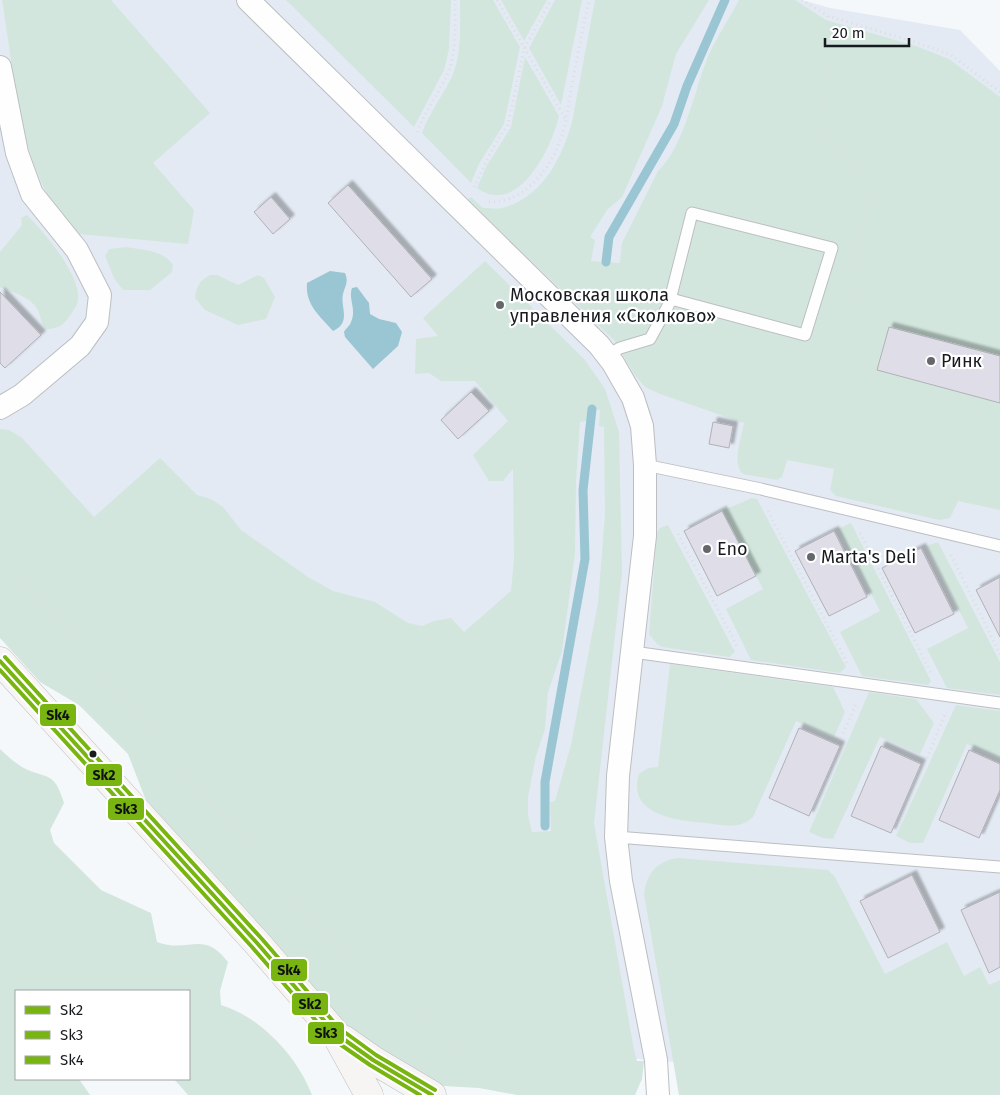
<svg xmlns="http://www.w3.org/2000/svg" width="1000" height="1095" viewBox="0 0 1000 1095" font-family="'Fira Sans',sans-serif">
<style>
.built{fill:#e3eaf3}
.green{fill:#d2e6de;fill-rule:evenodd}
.water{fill:#99c6d2}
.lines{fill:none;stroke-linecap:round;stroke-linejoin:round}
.stream{stroke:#99c6d2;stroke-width:9}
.building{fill:#dfdde8;stroke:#b0b1b5;filter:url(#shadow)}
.lane-casing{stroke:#bcbec1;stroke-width:13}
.street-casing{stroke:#bcbec1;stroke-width:24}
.secondary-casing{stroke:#bcbec1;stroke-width:29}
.path{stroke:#dcdedf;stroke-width:3;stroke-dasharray:1 4;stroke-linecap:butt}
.lane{stroke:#fefefe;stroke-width:11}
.street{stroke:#fefefe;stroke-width:22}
.secondary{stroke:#f7f5f4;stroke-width:28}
.bus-1-casing{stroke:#fff;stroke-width:8}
.bus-2-casing{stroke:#fff;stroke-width:8}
.bus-3-casing{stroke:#fff;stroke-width:8}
.bus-1{stroke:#78b511;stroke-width:4}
.bus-2{stroke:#78b511;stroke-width:4}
.bus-3{stroke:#78b511;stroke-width:4}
.poi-dot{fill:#65686b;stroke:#fff;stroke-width:2}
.bus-dot{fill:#171a1e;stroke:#fff;stroke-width:2}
.labels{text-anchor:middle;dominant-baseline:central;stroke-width:4.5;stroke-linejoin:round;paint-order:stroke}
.poi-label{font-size:18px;fill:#171a1e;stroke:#fff;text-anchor:start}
.line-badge{stroke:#fff;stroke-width:2}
.pale-badge-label{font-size:14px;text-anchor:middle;font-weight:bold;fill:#111}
</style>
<defs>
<filter id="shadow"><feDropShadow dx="4.5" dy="-4.5" stdDeviation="1" flood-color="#0004"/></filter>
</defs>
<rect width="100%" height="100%" fill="#f5f8fb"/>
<path class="built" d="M0,0H802L830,8L960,30L1000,71V1069L674,1062L637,1059L627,1051L630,1029L0,539Z"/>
<path class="green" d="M2,0H111L210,113L153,163L194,210L188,244L79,234C68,221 54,208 46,192C18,138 12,60 2,0Z
M286,0H451L449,49L444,70L414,127Z
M460,0H493L520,47L504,124L479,164L471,183L422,133C429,112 444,95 453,74C462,52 460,24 460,0Z
M501,0H547L524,41Z
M555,0H582L561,105L529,48Z
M595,0H709L676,54L662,106L622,197L607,210L590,237L595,240L591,261L620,263L622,243L658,171C683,148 694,93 706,62C714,40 729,20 739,0H795L826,20L916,46L949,59L1000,97V510L958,501L950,518L939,520L836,496L830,490L834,469L787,460L782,477L777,480L743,474C731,464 742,436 744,423L660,394L645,387L634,374L614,340L467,200L471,197L483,208C490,208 499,210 506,207C543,195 562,158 572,122Z
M525,57L559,116C552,147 518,218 477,188L486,167L511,127Z
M27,215C43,231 86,280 77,304C76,307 73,311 71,314C65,324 59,329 46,329C39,322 42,315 36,307C28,296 12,292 0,287V252L22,225L21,218Z
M126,247C142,250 164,250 173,265L172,272L150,290H123L114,278L105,256L109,249Z
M485,261L585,360L605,389L619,432L622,573L594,823L634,1050L637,1061H644L642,1079L635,1095H517L479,1088L443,1086L413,1077L377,1054L315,998L187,850L145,798L128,754L79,705L40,682L0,638V429L9,430L22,438L94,517L160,458L197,495L211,499L223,507L241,530L308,577L333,591L375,602L408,623L422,626L434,621L451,618L464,632L511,591L514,559L513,469L503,481H489L473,455L508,421L475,381H441L429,373L415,374L416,339L438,336L423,318ZM588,409L600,410L599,426L604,427L605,515L598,603L571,745L555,801L550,802L551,831L532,832L528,815V797L536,756L545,729L548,692L562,651L575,553L576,481L580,422L586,421Z
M210,275H217L238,285L258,275L264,278L275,297L266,319L238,325L205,310L195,298C196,287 200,280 210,275Z
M752,498L757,499L846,667L840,673L751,660L726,609L763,589L722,511Z
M851,523L931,681L928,685L862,676L840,632L880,611L838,529Z
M668,525L735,652L729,657L662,647L657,644L649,634L657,532L660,528Z
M938,542L1000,662V695L947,688L927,649L968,628L926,546Z
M670,664L833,687L845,712L834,737L796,721L753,817C740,830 722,825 705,823C678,821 626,815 639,774L648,768L658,767Z
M869,692L916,699L934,723L920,754L880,737L833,839L823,838L809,832Z
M956,705L1000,711V758L967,744L923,843H910L896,836Z
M0,749C6,755 14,762 22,767C46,780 54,769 64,803L50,830L54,843L101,890L151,913L157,942C189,954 203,929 228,962L220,991L221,1005C261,1017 298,1057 312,1095H188L174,1079H189V991H16V1079H79L90,1095H0Z
M678,858L828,870L835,877L885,974L947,942L964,976L980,967L989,985L1000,980V1095H679L644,894C647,873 657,861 678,858Z"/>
<path class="water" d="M330,271L345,273C349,282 345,286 343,294C340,308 352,322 333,331C320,316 305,305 307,283Z
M357,287L369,303L370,314L379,319L396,323L402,332L398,346L373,369L345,337L344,332C346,328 350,326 351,322C357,310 348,299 352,288Z"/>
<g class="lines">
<path class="stream" d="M606,262L609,237L674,124L687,86L725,0
M545,826V782L585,559L583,490L592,409"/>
</g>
<path class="building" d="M348,185L432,279L411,297L328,203Z
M271,197L290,219L273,234L254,212Z
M0,292L41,335L5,368L0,363Z
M889,327L1000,356V403L877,370Z
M471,392L489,411L458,439L441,420Z
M713,422L733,426L729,448L709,444Z
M722,511L756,576L717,596L684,531Z
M834,531L867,597L829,616L795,551Z
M921,548L954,614L915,633L882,568Z
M1000,577V637L976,590Z
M799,728L840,746L809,816L769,798Z
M881,746L921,764L891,833L851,816Z
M969,750L1000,764V790L979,838L939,820Z
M912,875L940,932L888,958L860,901Z
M1000,892V967L989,973L961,910Z"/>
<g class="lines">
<defs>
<path id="lane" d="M607,355L620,348L650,339L669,304L692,213L832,248L805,335L671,299
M645,465L761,489L1000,546
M633,652L1000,703
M616,837L1000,867"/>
<path id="street" d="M248,0L599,345L613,363L633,398L642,426L645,465V536L618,776L616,837L621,881L656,1060L658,1095
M0,67L17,153L32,194L77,250L100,295L97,322L80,346L22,395L0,408"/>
<path id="secondary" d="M0,661L257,943L335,1033L369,1095
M343,1039L373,1060L432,1095"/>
</defs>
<use href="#lane" class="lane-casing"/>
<use href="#street" class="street-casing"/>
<use href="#secondary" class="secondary-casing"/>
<path class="path" d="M497,0L566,120
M802,0L828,16L918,43L951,55L1000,92
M828,16L830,47L823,107L828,134L870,194L846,294L886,307
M417,132C425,111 439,93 448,73C457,51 455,23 455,0
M474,187L495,144L508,125L524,49L551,0
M489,202C524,203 551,169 561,138C567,123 568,106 571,90C577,60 582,30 589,0
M768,511L847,663
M860,533L931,673
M678,534L737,646
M0,553L42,598L163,747L314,919L428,1023L430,1031L474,1072
M951,555L1000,654
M841,738L857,702
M927,758L945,714
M185,824L212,802"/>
<use href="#lane" class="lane"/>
<use href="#street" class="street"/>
<use href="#secondary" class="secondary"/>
<defs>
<path id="bus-1" d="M0,661L257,943L335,1033L373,1060L432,1095"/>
<path id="bus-2" d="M0,670L252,947L331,1038L370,1065L420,1095"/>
<path id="bus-3" d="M5,657L262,939L339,1028L376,1055L435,1090"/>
</defs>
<use href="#bus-1" class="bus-1-casing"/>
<use href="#bus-2" class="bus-2-casing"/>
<use href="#bus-3" class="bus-3-casing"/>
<use href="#bus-1" class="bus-1"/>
<use href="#bus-2" class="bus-2"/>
<use href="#bus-3" class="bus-3"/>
</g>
<g class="poi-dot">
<circle cx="500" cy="305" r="5"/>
<circle cx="931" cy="361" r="5"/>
<circle cx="707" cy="549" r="5"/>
<circle cx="811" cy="557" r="5"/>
</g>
<circle class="bus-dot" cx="93" cy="754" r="4.5"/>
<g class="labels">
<g class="poi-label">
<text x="510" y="295">Московская школа<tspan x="510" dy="21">управления «Сколково»</tspan></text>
<text x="941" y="361">Ринк</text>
<text x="717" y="549">Eno</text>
<text x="821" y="557">Marta's Deli</text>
</g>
</g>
<g class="line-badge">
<rect x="39" y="703" width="38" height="24" rx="5" fill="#78b511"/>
<rect x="85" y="763" width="38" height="24" rx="5" fill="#78b511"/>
<rect x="107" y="797" width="38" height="24" rx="5" fill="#78b511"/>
<rect x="270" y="958" width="38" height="24" rx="5" fill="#78b511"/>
<rect x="291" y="992" width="38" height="24" rx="5" fill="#78b511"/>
<rect x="307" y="1021" width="38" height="24" rx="5" fill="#78b511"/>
</g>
<g class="pale-badge-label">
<text x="58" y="720">Sk4</text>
<text x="104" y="780">Sk2</text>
<text x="126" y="814">Sk3</text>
<text x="289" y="975">Sk4</text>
<text x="310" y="1009">Sk2</text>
<text x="326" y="1038">Sk3</text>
</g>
<rect x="15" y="990" width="175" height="90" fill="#ffffff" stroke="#a2a3a5"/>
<rect x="25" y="1006" width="25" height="8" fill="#78b511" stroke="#a2a3a5"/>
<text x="60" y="1015" font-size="15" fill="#171a1e">Sk2</text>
<rect x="25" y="1031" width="25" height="8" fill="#78b511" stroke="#a2a3a5"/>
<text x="60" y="1040" font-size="15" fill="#171a1e">Sk3</text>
<rect x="25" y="1056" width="25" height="8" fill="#78b511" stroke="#a2a3a5"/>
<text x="60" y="1065" font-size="15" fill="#171a1e">Sk4</text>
<path d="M825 38v8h84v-8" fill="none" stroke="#171a1e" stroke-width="2.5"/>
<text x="832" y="38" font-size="15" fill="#171a1e" stroke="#ffffff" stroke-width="4" paint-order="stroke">20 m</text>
</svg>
